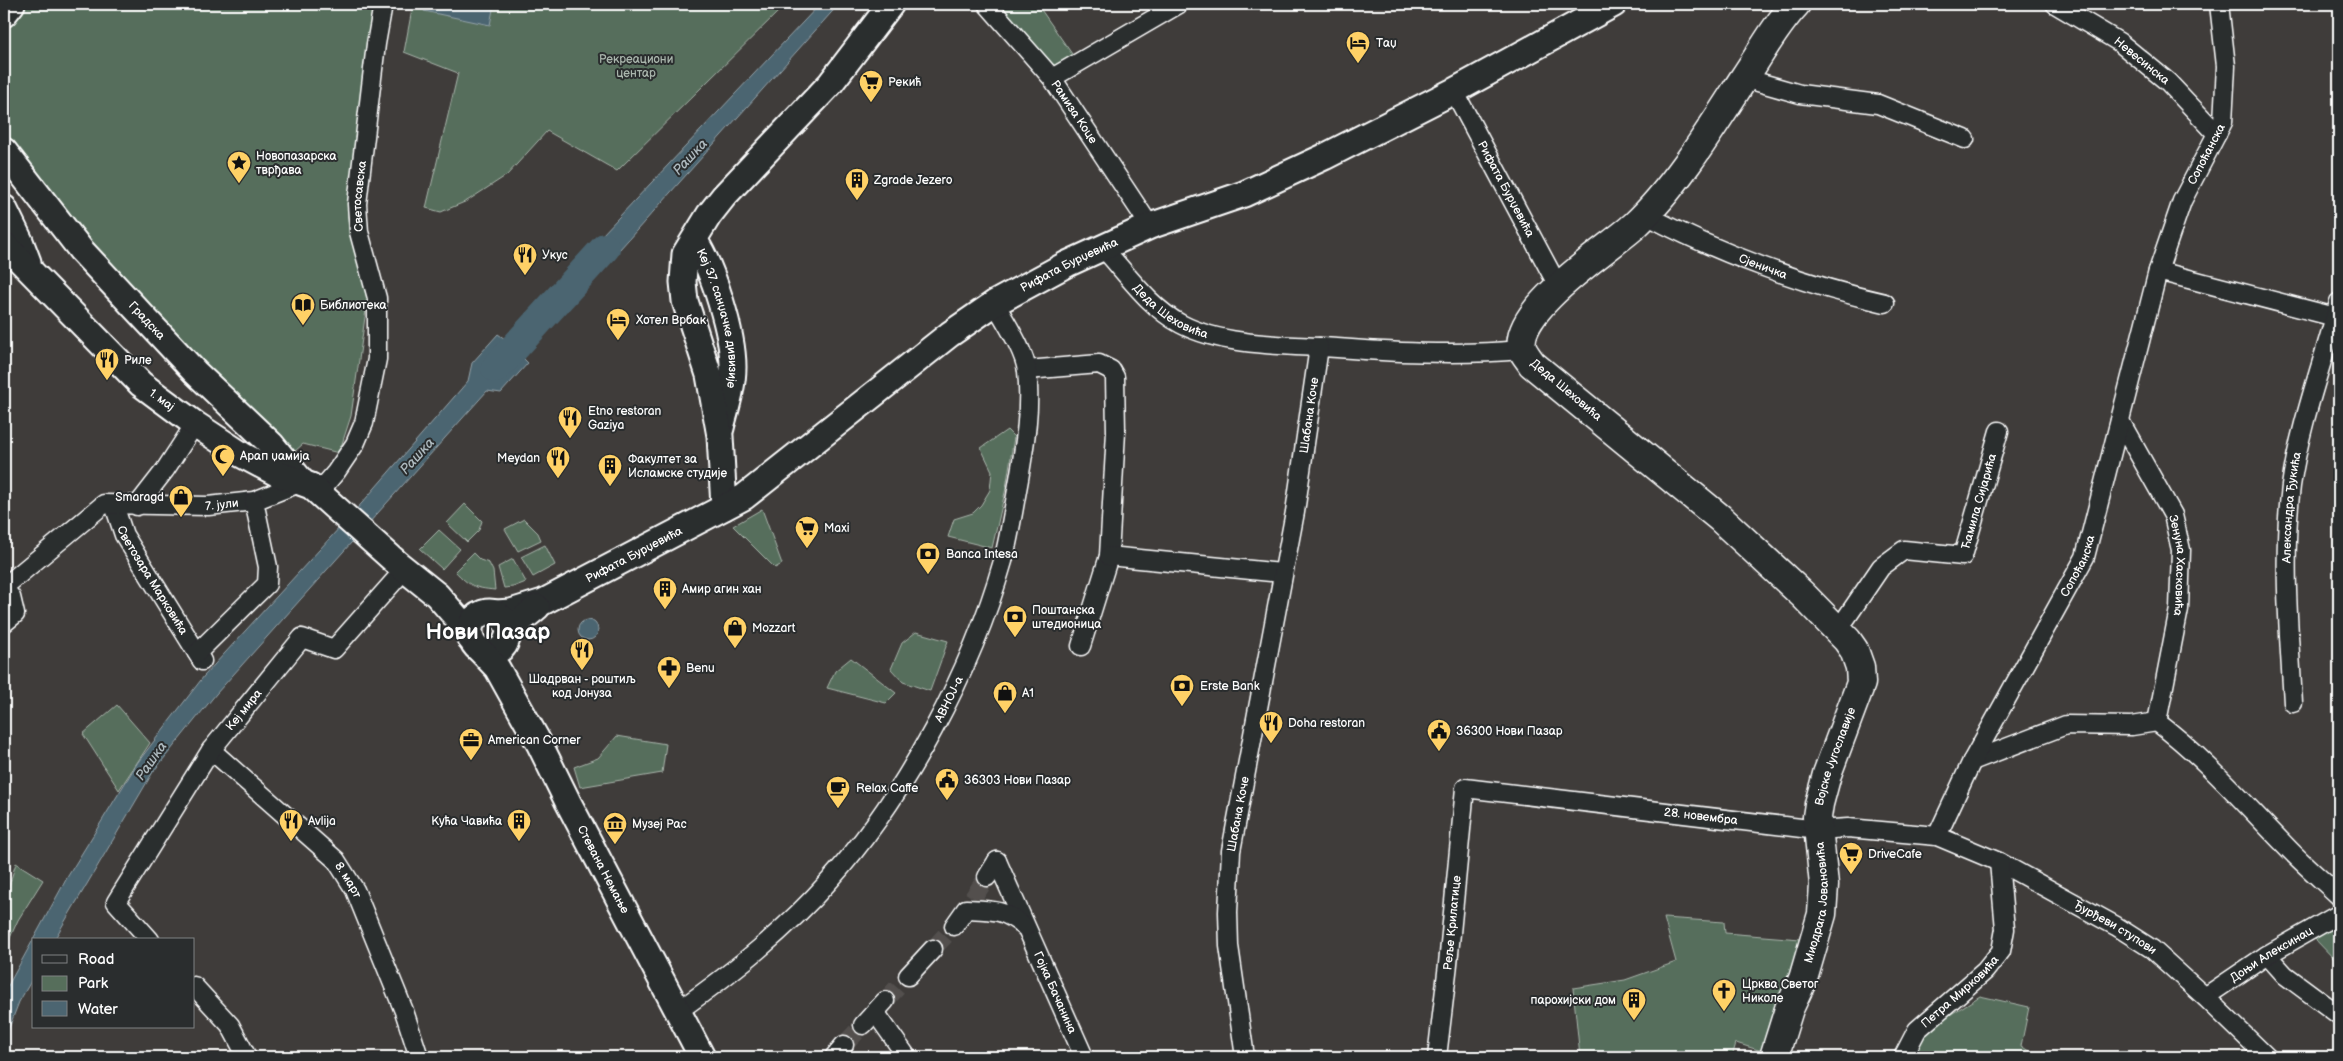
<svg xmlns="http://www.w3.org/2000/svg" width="2343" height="1061" viewBox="0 0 2343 1061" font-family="'Balsamiq Sans',sans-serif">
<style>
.green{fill:#566e5b;stroke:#aab6ad}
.water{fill:#4c6571;stroke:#94a3aa}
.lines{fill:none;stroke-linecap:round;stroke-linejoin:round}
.river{stroke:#4c6571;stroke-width:30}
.street-tunnel{stroke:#52504e;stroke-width:18;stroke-dasharray:18 9;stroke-linecap:butt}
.street-casing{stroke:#fff;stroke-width:21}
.secondary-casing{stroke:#fff;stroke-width:29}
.primary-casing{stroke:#fff;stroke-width:31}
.street{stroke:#2a2d2e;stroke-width:18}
.secondary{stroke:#2a2d2e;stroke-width:25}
.primary{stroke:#2a2d2e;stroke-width:28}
.labels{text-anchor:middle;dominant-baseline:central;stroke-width:4;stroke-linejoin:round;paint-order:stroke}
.poi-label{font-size:12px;fill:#fff;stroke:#2a2d2e;text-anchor:start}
.park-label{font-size:12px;fill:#aab6ad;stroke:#2a2d2e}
.street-label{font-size:12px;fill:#fff;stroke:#2a2d2e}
.water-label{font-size:14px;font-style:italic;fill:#aebabf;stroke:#2a2d2e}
.town-label{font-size:22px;font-weight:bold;fill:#fff;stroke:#2a2d2e}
</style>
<rect width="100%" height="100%" fill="#3f3c3a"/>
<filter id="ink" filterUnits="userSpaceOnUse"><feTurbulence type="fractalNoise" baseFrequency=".02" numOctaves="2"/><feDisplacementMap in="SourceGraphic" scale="10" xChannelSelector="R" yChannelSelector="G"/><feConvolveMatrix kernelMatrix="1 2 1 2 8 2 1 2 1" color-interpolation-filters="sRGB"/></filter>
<g filter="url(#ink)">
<path class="green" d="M12,4H374L349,190L348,217L368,296L351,416L339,453L303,444L286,459L4,151V14Z
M413,4H786L617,171L547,131L507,175L467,201L441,212L426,208L458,73L404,52Z
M987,4H1037L1079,64L1052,78Z
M1007,430L1014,437L1006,488L992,548L948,537L954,519L973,513L981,505L990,490L992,471L981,448Z
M465,504L482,521L479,530L467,542L447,523Z
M762,509L782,564L775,568L733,526Z
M524,519L538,533L541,540L518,551L505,529Z
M439,530L460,549L442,569L420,549Z
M545,545L555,565L533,577L521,557Z
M473,553L480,560L489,563L493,571L495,590C474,588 469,586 455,571Z
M513,559L526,582L513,587L504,588L498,567Z
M916,632L948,641L930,691L903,682L891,669L902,643Z
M851,658L896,693L886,703L827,688L835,671Z
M117,705L150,743L119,790L83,734Z
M617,736L666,744L662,773L580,787L574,767L598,758Z
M16,863L43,880L18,920L4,951V902Z
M1664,918L1724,922L1725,933L1813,940L1771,1054L1736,1043L1732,1057H1580L1573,988L1625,980L1676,962Z
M2339,923V964L2312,936Z
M1980,996L2029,1007L2021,1046L2038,1057H1912L1929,1028Z"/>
<path class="water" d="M426,4H494L490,25L424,11Z
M820,4H839L586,287L568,271Z
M514,330L531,345L521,356L528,363L501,393L487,391L216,694L153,772L54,940H34V976L19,1002L7,1033L4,1049V993L68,876L138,762L204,676L362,503L468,381L472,363L498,334L505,339Z
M578 630a10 10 0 1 1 20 0a10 10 0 1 1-20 0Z"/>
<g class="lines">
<path class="river" d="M496,368L605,248"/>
<path class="street-tunnel" d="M973,898L987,877
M933,949L954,926
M885,1001L908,976
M844,1045L863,1025"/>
<defs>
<g id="street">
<path id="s1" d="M987,4L1052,78L1150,226"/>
<path id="s2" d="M2055,4L2119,42L2168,82L2217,134"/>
<path d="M1052,78L1179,4"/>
<path d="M1744,78L1800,94L1878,104L1965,139"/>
<path id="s3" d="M1454,91L1558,286"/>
<path id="s4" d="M1646,215C1716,252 1807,286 1885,303"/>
<path id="s5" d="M1103,248C1127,274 1150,308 1181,324C1221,345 1278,345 1322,347C1389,352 1455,356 1522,350"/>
<path d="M2158,271L2339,318"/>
<path d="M1027,370L1099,364L1111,370L1115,377L1116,432L1109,556L1081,646"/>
<path id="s6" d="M2120,421L2173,515L2181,550L2179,609L2157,722"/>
<path id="s7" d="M318,493L336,472L355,444L364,423L377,359V298L359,232L357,204L376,44L383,4"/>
<path id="s8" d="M114,505L124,535L202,661"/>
<path d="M137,506L165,470L195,424"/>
<path d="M1109,556L1282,573"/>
<path id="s9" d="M4,587L104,504L208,506L254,501L302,482"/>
<path d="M4,588L11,597L15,614L4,623"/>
<path id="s10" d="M1838,630L1881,567L1904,550L1963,556L1999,431"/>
<path d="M197,653L267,584L268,567L254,501"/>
<path id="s11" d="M2293,703C2289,631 2282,558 2291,486C2300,423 2323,363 2339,302"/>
<path id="s12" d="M211,750L336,860L355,890L404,1011L419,1057"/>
<path d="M1972,761L2066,725L2132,726L2157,722C2205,758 2244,803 2286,846C2303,864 2322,880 2339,896"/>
<path id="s13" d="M1937,836L1972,761L2085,557L2158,271L2182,201L2223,122L2226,66L2219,4"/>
<path id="s14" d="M997,861L1084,1057"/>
<path d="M987,877L997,861"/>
<path d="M954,926L966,909C993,910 1004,909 1025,927"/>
<path id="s15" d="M150,940L116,902L211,750L302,638L334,649L404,570"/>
<path d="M2267,955L2285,975L2339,1015"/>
<path d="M908,976L933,949"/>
<path d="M194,986L230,1025L247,1057"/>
<path id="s16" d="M2205,997L2267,955L2339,914"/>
<path id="s17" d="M678,1011C733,972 785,931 830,880C906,795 972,670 1003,561C1010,534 1014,506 1019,479C1025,444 1031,406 1027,371C1024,349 1005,322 995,303"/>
<path d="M875,1012L907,1057"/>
<path d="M863,1025L885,1001"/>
<path d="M834,1057L844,1045"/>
<path id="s18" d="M1245,1057L1229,946L1228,912L1231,851L1295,512L1319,347"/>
<path id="s19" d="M1437,1057L1448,964L1465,788L1818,830L1848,828L1937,836L1999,862L2116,926L2152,949L2205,997L2267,1057"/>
<path id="s20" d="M1903,1057L1917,1030L1985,971L2001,951L2005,929L1999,862"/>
</g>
<g id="secondary">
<path d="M4,14L12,4"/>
<path id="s21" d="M4,151L81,250L195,372L271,444L302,482"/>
<path d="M4,208L20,241L28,262"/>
<path id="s22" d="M695,241C713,269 733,333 733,367C733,387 726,408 721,428"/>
<path id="s23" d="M4,244L141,384L195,424L242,455L278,474L311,486L397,563L437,595L465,627L470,638"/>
<path d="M724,507L720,436L709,375L685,301L683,282L685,254L709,215L724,196L830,84L891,4"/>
<path id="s24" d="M496,613L511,612L543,602L744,497L950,334L995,303L1067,264L1150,226L1244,194L1324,157L1454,91L1614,4"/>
<path d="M509,634C508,620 498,609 483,613C457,622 474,663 499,650C506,646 506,640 509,634C515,623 529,614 537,607"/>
<path id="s25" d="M479,649L497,668L540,745L568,802L702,1057"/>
</g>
<g id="primary">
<path id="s26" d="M1774,1057L1789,1009L1803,979L1822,914L1824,885L1817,817L1819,804L1827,774L1861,683L1860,667L1854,650L1847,640L1803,595L1720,518L1532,364C1529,359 1524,354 1522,348C1514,309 1607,250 1634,226C1675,188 1713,126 1744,78C1761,53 1775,26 1796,4"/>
</g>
</defs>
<use href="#street" class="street-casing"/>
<use href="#secondary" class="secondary-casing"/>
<use href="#primary" class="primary-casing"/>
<use href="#street" class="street"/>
<use href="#secondary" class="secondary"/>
<use href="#primary" class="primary"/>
</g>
</g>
<defs>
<symbol id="hotel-pin" viewBox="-11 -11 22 30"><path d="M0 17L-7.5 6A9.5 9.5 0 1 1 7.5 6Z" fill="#ffd166" stroke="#2a2d2e"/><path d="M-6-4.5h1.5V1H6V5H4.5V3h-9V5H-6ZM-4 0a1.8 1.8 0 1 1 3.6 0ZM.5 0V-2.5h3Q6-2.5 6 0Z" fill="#111"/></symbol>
<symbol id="supermarket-pin" viewBox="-11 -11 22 30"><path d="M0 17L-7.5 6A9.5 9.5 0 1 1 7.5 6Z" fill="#ffd166" stroke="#2a2d2e"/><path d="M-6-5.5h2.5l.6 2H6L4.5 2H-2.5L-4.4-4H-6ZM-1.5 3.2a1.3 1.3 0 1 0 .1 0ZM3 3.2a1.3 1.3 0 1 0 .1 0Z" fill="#111"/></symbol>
<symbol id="sight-pin" viewBox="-11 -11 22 30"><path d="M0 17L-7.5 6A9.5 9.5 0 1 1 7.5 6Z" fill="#ffd166" stroke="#2a2d2e"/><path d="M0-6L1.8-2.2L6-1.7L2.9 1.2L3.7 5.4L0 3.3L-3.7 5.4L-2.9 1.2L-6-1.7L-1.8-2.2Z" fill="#111"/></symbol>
<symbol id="building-pin" viewBox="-11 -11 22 30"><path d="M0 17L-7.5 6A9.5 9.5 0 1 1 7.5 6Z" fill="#ffd166" stroke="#2a2d2e"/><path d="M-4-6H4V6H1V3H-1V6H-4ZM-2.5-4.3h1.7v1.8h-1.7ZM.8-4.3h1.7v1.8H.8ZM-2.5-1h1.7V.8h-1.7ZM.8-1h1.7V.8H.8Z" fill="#111"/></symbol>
<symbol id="restaurant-pin" viewBox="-11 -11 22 30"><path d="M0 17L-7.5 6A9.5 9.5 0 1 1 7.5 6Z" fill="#ffd166" stroke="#2a2d2e"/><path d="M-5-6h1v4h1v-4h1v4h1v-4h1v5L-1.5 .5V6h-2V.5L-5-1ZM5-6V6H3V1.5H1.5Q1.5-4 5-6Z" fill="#111"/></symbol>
<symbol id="library-pin" viewBox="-11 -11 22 30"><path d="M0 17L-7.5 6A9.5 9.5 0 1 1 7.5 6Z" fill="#ffd166" stroke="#2a2d2e"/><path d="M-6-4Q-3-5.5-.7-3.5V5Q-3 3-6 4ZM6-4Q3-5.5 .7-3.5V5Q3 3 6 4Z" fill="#111"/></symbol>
<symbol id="mosque-pin" viewBox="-11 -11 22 30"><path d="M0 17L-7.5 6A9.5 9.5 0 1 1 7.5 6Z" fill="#ffd166" stroke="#2a2d2e"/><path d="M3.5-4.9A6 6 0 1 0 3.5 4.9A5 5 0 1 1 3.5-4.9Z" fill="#111"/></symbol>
<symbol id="shop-pin" viewBox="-11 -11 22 30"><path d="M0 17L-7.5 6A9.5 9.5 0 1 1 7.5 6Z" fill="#ffd166" stroke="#2a2d2e"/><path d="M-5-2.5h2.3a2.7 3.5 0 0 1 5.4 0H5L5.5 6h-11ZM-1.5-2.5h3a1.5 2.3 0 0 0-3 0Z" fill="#111"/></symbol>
<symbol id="bank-pin" viewBox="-11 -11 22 30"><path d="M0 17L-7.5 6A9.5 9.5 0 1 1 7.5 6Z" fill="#ffd166" stroke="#2a2d2e"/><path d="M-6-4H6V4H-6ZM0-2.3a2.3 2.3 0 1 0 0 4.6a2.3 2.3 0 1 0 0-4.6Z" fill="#111"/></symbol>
<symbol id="pharmacy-pin" viewBox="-11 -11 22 30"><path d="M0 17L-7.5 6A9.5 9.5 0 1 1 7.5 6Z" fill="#ffd166" stroke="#2a2d2e"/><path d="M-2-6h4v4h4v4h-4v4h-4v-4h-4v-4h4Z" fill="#111"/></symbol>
<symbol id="civic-pin" viewBox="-11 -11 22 30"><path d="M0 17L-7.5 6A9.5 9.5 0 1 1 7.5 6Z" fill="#ffd166" stroke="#2a2d2e"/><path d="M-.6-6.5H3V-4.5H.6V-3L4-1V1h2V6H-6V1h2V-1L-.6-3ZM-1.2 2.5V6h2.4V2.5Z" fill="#111"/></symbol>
<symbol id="office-pin" viewBox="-11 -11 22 30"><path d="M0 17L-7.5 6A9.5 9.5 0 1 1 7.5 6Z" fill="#ffd166" stroke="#2a2d2e"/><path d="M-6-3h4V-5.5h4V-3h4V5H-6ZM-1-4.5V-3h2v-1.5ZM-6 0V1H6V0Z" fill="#111"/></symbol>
<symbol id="cafe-pin" viewBox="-11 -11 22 30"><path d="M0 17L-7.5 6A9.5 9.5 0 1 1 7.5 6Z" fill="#ffd166" stroke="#2a2d2e"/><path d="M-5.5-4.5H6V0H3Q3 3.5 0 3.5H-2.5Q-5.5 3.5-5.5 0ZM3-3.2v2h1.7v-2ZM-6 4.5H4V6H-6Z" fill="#111"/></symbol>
<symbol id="museum-pin" viewBox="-11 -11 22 30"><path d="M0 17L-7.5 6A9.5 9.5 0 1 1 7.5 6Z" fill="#ffd166" stroke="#2a2d2e"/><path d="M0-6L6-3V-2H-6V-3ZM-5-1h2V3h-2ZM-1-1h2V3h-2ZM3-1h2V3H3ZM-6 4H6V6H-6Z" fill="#111"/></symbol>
<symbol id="church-pin" viewBox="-11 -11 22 30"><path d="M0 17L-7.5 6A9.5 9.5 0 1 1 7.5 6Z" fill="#ffd166" stroke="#2a2d2e"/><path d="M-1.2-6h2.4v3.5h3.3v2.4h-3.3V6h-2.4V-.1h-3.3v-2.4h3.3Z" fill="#111"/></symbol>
</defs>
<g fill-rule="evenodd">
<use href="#hotel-pin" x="1344" y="29" width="28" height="38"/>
<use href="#supermarket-pin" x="857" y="68" width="28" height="38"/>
<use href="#sight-pin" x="225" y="149" width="28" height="38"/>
<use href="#building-pin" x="843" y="166" width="28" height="38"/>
<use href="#restaurant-pin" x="511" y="241" width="28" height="38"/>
<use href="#library-pin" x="289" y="291" width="28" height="38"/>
<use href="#hotel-pin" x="604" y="306" width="28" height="38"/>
<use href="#restaurant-pin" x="93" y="346" width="28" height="38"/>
<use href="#restaurant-pin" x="556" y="404" width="28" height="38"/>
<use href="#mosque-pin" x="209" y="442" width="28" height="38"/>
<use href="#restaurant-pin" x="544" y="444" width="28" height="38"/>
<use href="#building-pin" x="596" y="452" width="28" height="38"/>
<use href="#shop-pin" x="167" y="483" width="28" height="38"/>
<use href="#supermarket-pin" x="793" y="514" width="28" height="38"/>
<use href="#bank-pin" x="914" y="540" width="28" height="38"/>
<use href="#building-pin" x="651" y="575" width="28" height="38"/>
<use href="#bank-pin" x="1001" y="603" width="28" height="38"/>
<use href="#shop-pin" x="721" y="614" width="28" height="38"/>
<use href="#restaurant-pin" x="568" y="636" width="28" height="38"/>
<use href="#pharmacy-pin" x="655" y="654" width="28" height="38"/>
<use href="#bank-pin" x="1168" y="672" width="28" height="38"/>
<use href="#shop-pin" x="991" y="679" width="28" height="38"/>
<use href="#restaurant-pin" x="1257" y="709" width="28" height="38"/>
<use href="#civic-pin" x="1425" y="717" width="28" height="38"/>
<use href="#office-pin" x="457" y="726" width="28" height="38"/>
<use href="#civic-pin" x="933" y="766" width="28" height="38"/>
<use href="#cafe-pin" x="824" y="774" width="28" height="38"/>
<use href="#restaurant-pin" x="277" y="807" width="28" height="38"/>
<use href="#building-pin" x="505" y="807" width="28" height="38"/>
<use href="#museum-pin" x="601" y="810" width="28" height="38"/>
<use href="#supermarket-pin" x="1837" y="840" width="28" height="38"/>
<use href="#church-pin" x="1710" y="977" width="28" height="38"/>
<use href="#building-pin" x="1620" y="986" width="28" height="38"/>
</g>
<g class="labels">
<g class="poi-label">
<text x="1376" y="43">Таџ</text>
<text x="888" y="82">Рекић</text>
<text x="256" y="156">Новопазарска<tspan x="256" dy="14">тврђава</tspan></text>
<text x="874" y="180">Zgrade Jezero</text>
<text x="542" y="255">Укус</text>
<text x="320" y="305">Библиотека</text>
<text x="636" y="320">Хотел Врбак</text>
<text x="124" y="360">Риле</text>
<text x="588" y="411">Etno restoran<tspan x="588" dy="14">Gaziya</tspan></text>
<text x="240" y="456">Арап џамија</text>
<text x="540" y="458" text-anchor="end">Meydan</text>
<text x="628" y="459">Факултет за<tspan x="628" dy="14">Исламске студије</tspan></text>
<text x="164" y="497" text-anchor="end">Smaragd</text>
<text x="824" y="528">Maxi</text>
<text x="946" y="554">Banca Intesa</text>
<text x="682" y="589">Амир агин хан</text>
<text x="1032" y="610">Поштанска<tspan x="1032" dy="14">штедионица</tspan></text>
<text x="752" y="628">Mozzart</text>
<text x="686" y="668">Benu</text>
<text x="582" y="679" text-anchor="middle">Шадрван - роштиљ<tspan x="582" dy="14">код Јонуза</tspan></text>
<text x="1200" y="686">Erste Bank</text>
<text x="1022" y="693">A1</text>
<text x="1288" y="723">Doha restoran</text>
<text x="1456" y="731">36300 Нови Пазар</text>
<text x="488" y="740">American Corner</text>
<text x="964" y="780">36303 Нови Пазар</text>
<text x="856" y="788">Relax Caffe</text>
<text x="308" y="821">Avlija</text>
<text x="502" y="821" text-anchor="end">Кућа Чавића</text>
<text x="632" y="824">Музеј Рас</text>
<text x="1868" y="854">DriveCafe</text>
<text x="1742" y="984">Црква Светог<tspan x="1742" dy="14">Николе</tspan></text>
<text x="1616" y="1000" text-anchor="end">парохијски дом</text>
</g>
<g class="park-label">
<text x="636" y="59">Рекреациони<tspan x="636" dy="14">центар</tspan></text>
</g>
<g class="street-label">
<text stroke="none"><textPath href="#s2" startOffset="104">Невесинска</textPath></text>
<text stroke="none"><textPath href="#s1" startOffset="139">Рамиза Коце</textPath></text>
<text stroke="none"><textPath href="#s13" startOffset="738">Сопоћанска</textPath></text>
<text stroke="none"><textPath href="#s3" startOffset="111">Рифата Бурџевића</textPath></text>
<text stroke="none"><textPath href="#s7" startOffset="315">Светосавска</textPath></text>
<text stroke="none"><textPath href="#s24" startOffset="676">Рифата Бурџевића</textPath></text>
<text stroke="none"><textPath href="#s4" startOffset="128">Сјеничка</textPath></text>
<text stroke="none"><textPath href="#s5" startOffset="94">Деда Шеховића</textPath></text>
<text stroke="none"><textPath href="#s22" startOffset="82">Кеј 37. санџачке дивизије</textPath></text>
<text stroke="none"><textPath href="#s21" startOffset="222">Градска</textPath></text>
<text transform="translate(1566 390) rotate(40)">Деда Шеховића</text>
<text stroke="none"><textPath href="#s23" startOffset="222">1. мај</textPath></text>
<text stroke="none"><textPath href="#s18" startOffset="650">Шабана Коче</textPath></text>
<text stroke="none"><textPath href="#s10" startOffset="221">Ћамила Сијарића</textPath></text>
<text stroke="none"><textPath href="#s9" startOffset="248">7. јули</textPath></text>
<text stroke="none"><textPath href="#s11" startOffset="196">Александра Ђукића</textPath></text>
<text stroke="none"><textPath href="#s24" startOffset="151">Рифата Бурџевића</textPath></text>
<text stroke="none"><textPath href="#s13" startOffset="305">Сопоћанска</textPath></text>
<text stroke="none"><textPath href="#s6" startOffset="159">Зенуна Хасковића</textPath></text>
<text stroke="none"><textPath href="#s8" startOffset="85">Светозара Марковића</textPath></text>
<text stroke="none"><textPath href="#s17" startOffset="418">АВНОЈ-а</textPath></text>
<text stroke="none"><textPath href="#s15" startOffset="282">Кеј мира</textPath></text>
<text stroke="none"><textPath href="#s26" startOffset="312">Војске Југославије</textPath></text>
<text stroke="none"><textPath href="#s18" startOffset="245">Шабана Коче</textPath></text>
<text stroke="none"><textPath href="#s19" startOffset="508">28. новембра</textPath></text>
<text stroke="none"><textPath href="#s25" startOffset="254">Стевана Немање</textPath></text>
<text stroke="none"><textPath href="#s12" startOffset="190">8. март</textPath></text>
<text stroke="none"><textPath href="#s26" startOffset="162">Миодрага Јовановића</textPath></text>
<text stroke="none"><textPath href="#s19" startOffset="135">Реље Крилатице</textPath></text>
<text stroke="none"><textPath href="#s19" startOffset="946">Ђурђеви ступови</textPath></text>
<text stroke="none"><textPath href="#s16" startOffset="79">Доњи Алексинац</textPath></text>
<text stroke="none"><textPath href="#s20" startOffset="88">Петра Мирковића</textPath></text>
<text stroke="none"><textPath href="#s14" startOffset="144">Гојка Бачанина</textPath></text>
</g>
<g class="water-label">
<text transform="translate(690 157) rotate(-47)">Рашка</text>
<text transform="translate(417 456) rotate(-48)">Рашка</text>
<text transform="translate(151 761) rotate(-55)">Рашка</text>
</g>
<g class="town-label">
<text x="488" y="632">Нови Пазар</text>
</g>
</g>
<rect width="2343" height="1061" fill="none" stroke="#2a2d2e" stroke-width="20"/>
<rect x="10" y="10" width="2323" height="1041" fill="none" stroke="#fff" stroke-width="2" filter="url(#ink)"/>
<rect x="32" y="938" width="162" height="90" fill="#2a2d2e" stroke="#7f8182"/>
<rect x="42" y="955" width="25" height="8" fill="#2a2d2e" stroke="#7f8182"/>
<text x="78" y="964" font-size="15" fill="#ffffff">Road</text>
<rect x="42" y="976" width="25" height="15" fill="#566e5b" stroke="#7f8182"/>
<text x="78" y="988" font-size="15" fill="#ffffff">Park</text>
<rect x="42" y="1001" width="25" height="15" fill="#4c6571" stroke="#7f8182"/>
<text x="78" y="1014" font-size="15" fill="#ffffff">Water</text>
</svg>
